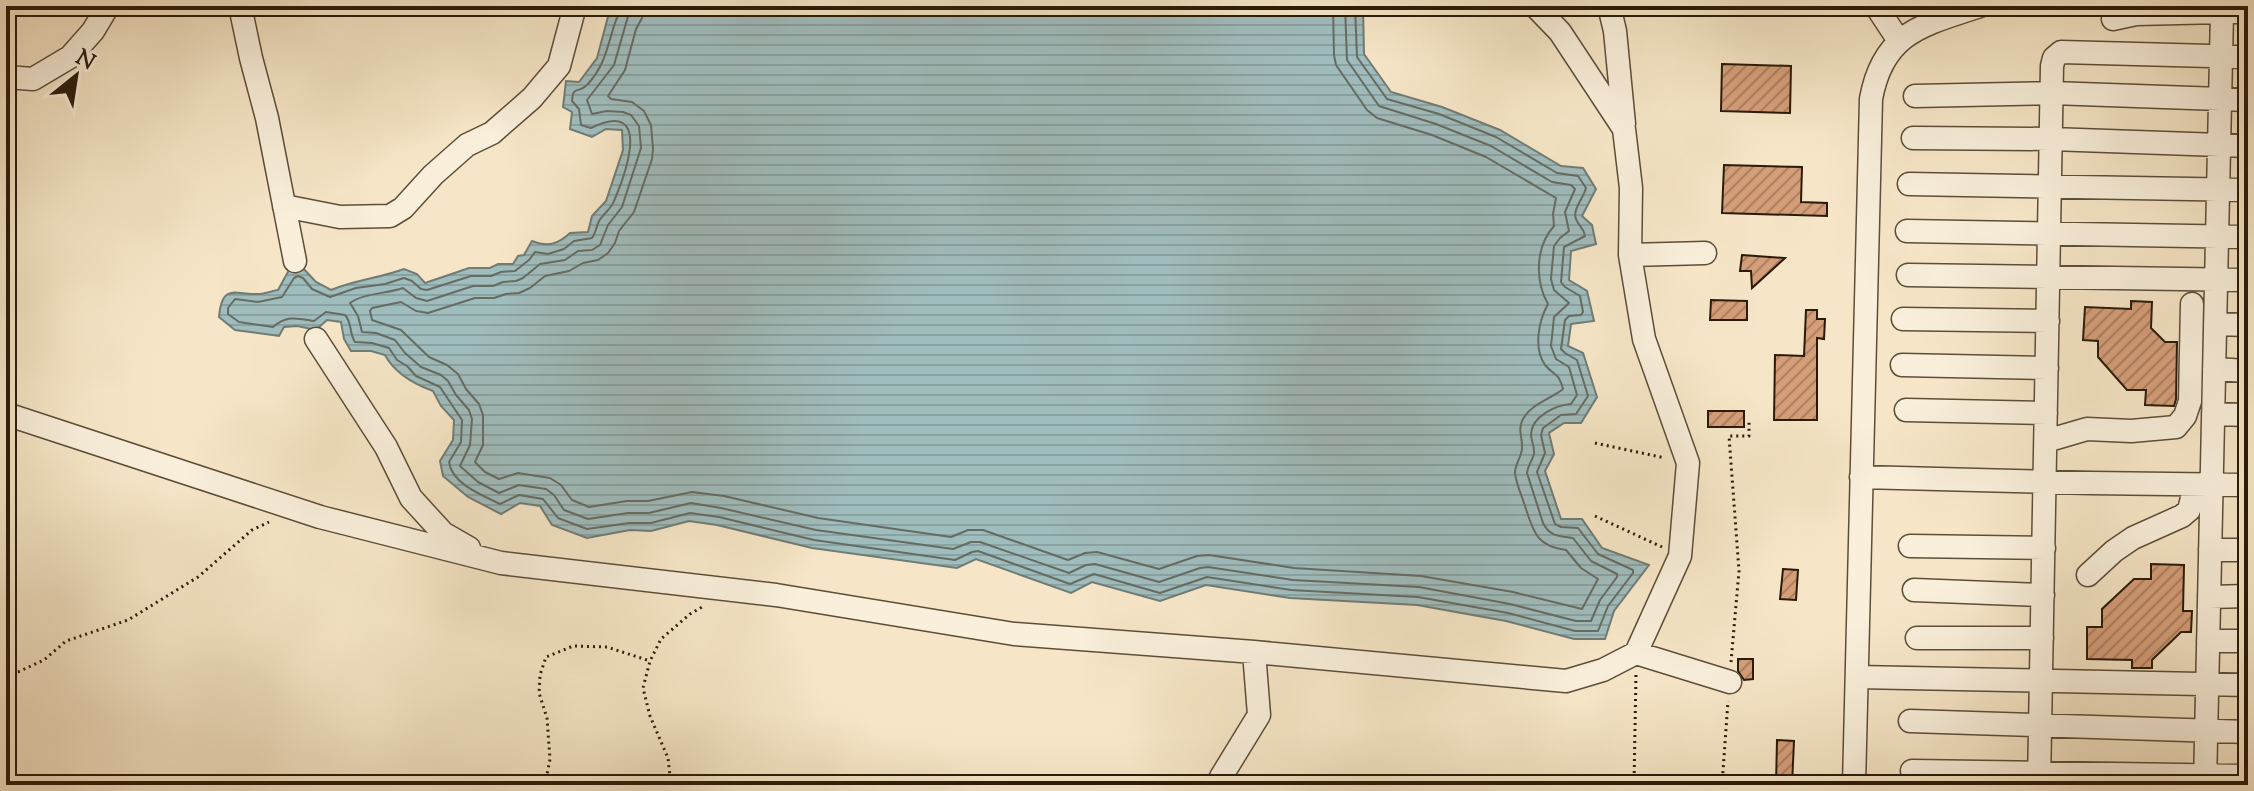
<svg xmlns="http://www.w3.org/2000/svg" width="2254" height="791" viewBox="0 0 2254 791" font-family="'Sorts Mill Goudy',serif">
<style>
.water{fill:url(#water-rules);stroke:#717c75;stroke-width:2}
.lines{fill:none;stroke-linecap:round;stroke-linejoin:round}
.shore{stroke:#656c63;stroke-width:2}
.building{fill:url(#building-hatch);stroke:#2a1b08;stroke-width:2}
.minor-casing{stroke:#5d4e38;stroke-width:25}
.path{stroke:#2a1b08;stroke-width:3;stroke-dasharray:2 4;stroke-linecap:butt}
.minor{stroke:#f9efdb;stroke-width:22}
</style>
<defs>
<pattern id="water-rules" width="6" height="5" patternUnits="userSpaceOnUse" patternTransform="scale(2)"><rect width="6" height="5" fill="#a0bdbe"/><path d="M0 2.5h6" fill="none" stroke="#8aa2a2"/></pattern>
<pattern id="building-hatch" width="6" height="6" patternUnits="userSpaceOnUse" patternTransform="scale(2)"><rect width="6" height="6" fill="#d59e79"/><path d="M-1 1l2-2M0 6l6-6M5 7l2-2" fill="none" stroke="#ad8061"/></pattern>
</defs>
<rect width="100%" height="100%" fill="#f6e6c7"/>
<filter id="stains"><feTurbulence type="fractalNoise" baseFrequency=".0025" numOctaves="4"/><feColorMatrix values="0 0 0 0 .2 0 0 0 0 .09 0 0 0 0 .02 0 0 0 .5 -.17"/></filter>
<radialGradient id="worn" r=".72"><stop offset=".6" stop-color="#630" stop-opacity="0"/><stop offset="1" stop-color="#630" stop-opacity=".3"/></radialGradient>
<path class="water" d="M617,6H659L670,9L675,6H1363L1364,54L1391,92L1442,107L1500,130L1561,166L1583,168L1596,189L1582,216L1592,225L1596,244L1571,251L1569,280L1587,291L1594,321L1571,324L1568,346L1583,353L1597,397L1581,423H1564L1549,433L1554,454L1545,471L1561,519H1582L1602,548L1649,565L1614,611L1605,639H1574L1506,621L1417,605L1290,598L1206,585L1160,601L1092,582L1071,593L976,559L957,568L812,548L717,525L689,521L651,531L630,530L587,538L552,525L540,506L520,503L501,514L468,497L443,476L440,461L453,440L454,420L441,406L433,391C414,384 395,374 385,355L371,351H351L344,339L341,322L327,320L316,330L297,326L284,327L279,336L235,330L219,317C222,282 236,295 258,294C264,294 272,291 278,290L289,270L301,266L316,282L331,290C355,280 380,278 404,269L417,274L425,283L469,268H490L498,264H513L518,256L524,255L532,241C548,247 557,245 570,233L588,232L592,216L606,201L623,150L622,130L606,129L592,137L570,129L572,112L563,107L566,81L579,82L597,58L609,13Z"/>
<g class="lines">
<path class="shore" d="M621,6C621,13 617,16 615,23C607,47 605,66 587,85C578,94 573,85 572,101L579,109L581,125L591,128C653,98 626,173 614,201C611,209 603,214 599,221C596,227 596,233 592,238L574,241L564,249L548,254L535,252L529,260L515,271L501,272L491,276H471L427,290L421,289L412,281L404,278L385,284L356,288L330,297L312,289L303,278L298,276L294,278L282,297L258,302L235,299L228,308V314L239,322L273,327C287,315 296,318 314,321L326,312L345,315C352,322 349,333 355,342L372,343L389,348L397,360L407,366L416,376L440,387L462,420L461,442L449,462C452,484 482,495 500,504L519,495L543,499L558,518L587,529L629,523H651L690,513L719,517L814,540L955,560L972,552L978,551L1070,584L1094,574L1160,593L1207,577L1291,590L1418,597L1508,613L1575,631H1598L1608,606L1633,573V570L1598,554L1578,528L1561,527L1555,524L1537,472L1545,453L1541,435L1543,428L1561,415L1576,414L1588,396L1577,360L1565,353L1561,349L1565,320L1569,316L1581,315L1583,312L1580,296L1565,287L1561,282L1564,247L1585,236C1584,228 1579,227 1576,219C1572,210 1584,197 1586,188L1578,176L1557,173L1496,137L1439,114L1387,99L1357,57L1355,6
M631,6L614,65L587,100L592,114L607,111L623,112L631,115L639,126L641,148L622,207L608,225L600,245L592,250L578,251L565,260L540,264L523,278L516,281L503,282L493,286H473L427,301L416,298L403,288C386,294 364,293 350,303L358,316L362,332L376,333L395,340L405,353L421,367L441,375L448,381L456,395L469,410L472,419L470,445L460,466L478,482L499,493L519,485L546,489L554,495L564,510L588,519L628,513H649L691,503L721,508L816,530L953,549L971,542H980L1069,573L1086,565L1095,564L1159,582L1200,568L1208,567L1293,580L1419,587L1510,604L1576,621H1591L1600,600L1617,577V574L1591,561L1573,538C1559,536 1550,537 1543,523L1527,473C1528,465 1532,461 1534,454C1535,447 1531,441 1531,434C1532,416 1556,405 1571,404L1577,395L1569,367L1556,359L1551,346L1554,317L1569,303L1554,290L1551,279L1554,246L1560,238L1569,231L1565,212L1575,189L1571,185L1552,182L1491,146L1436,124L1379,106L1347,60L1345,6
M644,6L642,18L636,29L625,70L608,96L611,99L632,102L644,111L651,125L653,149L652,159L634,212L619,231L615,243L608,253L598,260L583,263L569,271L545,276L530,288L519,293L506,294L494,298H475L428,313L416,311L401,302L372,308L370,311L372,320L401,330L429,357L447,365L458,374L466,389L479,404L483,415V445L475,462L485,472L499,479L518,473L550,478L561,485L572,500L589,507L627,501H648L692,492L724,496L818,518L951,537L968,530H983L1068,560L1085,553L1097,552L1159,569L1197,556L1209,555L1294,568L1421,576L1513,592L1582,609L1598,579L1581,568L1566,550C1535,546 1533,530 1524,503C1521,494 1516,483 1515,473C1515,464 1521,458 1522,449C1523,438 1517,430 1523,419C1532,403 1551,399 1563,389C1558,371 1555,377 1545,365C1533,348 1539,320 1548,304C1535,281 1535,247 1554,226L1553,214L1556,198L1486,157L1432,135L1377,118L1367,110L1336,65L1334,55L1333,6"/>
</g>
<path class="building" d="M1722,64L1791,66L1790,113L1721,111Z
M1724,165L1802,167L1801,202L1827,203V216L1722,213Z
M1742,255L1785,258L1752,288L1751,271H1740Z
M1711,300L1747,301V320H1710Z
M2131,301L2152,302L2151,328L2165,342H2177L2176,399L2174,406L2145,405L2146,390H2127L2098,357V341L2083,340L2085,307L2131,309Z
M1806,310H1817V319H1825L1824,339L1817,338V420H1774L1775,355L1804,356Z
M1708,411H1744V427H1708Z
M2151,564L2184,565L2183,611H2192L2191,632H2181L2152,660V668H2132V660L2087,659V627H2102V609L2134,579H2151Z
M1783,569L1798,570L1796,600L1780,599Z
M1738,659H1753V679L1744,680L1738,671Z
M1777,740L1794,741L1792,785H1776Z"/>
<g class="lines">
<defs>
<path id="minor" d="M240,6L251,58L267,118L295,261
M1535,6L1560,32L1624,129L1631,188L1630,255L1705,253
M1609,6L1615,31L1624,124
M1876,6L1899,41
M2113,19L2136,14L2222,12
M6,77L33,79L70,57L93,31L108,6
M1915,96L2052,93L2248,100
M1913,138L2051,139L2248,146
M1909,184L2248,190
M284,206L340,217L390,216L403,208L433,175L467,145L492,133L532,98L559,66L575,6
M1907,231L2248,237
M1630,255L1644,339L1688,463L1680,556L1636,653
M1908,275L2248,280
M1903,319L2048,321
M2215,324L2248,325
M316,339L386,447L411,498L443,533L469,548
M1902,365L2047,368
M2214,369L2248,371
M1906,410L2046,413
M6,414L320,517L501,563L776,595L1014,634L1254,652L1566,681L1603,670L1636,653L1730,682
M2213,414L2248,415
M2046,441L2087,429L2131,431L2176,427L2185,416L2190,401L2192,304
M1861,477L2091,483L2248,485
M1910,546L2044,548
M2210,550H2248
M2088,575L2114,551L2133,538L2182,516L2189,510L2195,486
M1914,590L2043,595
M2209,597L2248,596
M1917,638H2042
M2208,641H2248
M1857,677L2248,685
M1910,721L2248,732
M1912,771L2248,776
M1220,785L1221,777L1259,715L1254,652
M1854,785L1871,99C1883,32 1923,25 1980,6
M2039,785L2052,66L2054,58L2061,52L2248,57
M2205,785L2222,12H2248"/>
</defs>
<use href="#minor" class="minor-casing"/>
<path class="path" d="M1595,443L1665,458
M1595,516L1662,547
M1731,662L1739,571L1729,436H1749V422
M6,673L18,672L44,660L66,641L128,620L198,577L252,530L269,522
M6,776L14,785
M545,785L550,759L547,718L539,693L540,675L546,657L573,646L607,647L650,661
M671,785L668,758L650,716L643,688L650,661L661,639L690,614L704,606
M1634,785L1636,673
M1722,785L1728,701"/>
<use href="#minor" class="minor"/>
</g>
<rect width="2254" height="791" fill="none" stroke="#f6e6c7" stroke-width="32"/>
<rect x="8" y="8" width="2238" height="775" fill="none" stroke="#2a1b08" stroke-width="4"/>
<rect x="16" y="16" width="2222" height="759" fill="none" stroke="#2a1b08" stroke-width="2"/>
<g transform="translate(76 76) rotate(30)" stroke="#f9efdb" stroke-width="6" paint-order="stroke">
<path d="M0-6L14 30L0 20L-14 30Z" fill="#2a1b08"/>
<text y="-12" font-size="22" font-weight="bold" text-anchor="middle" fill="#2a1b08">N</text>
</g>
<rect width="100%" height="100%" filter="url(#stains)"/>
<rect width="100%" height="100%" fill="url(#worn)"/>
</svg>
